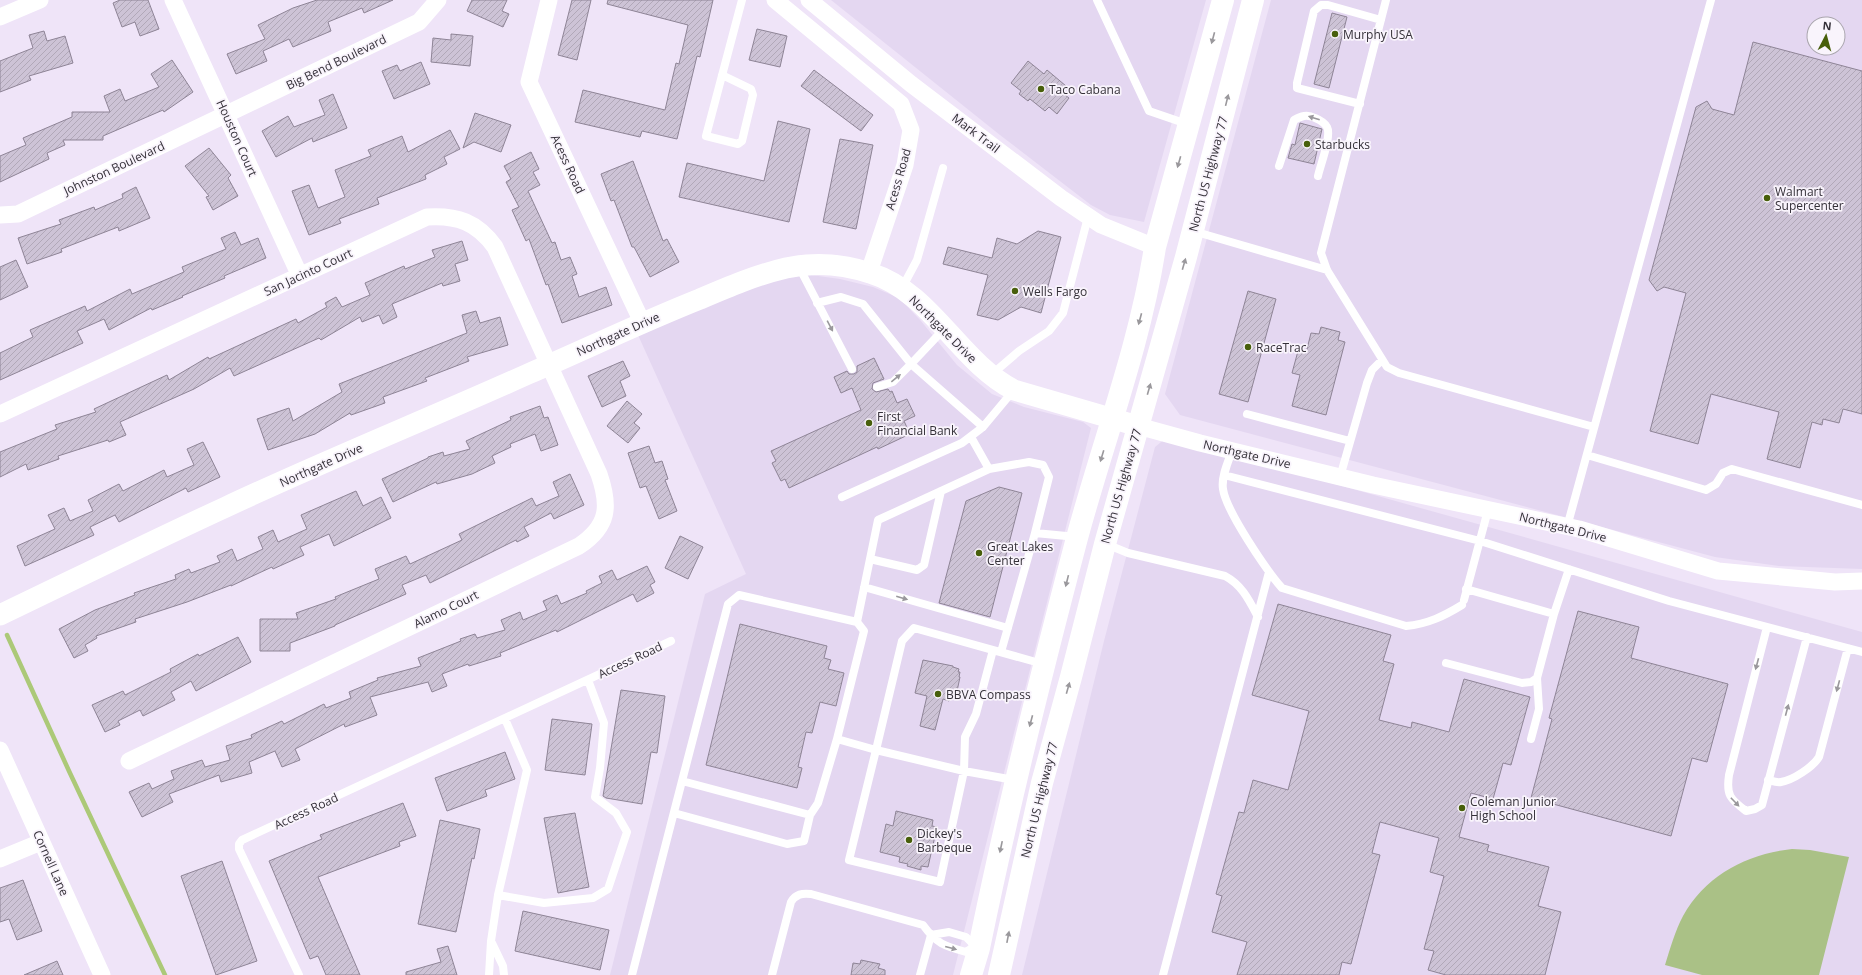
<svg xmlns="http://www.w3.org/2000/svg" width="1862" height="975" viewBox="0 0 1862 975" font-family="'Open Sans',sans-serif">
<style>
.built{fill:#e4d7f1;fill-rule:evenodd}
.pitch{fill:#aac186}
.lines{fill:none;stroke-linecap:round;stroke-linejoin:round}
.stream{stroke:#acc978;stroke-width:4.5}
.building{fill:url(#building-hatch);stroke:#8e8496}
.service{stroke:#fff;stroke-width:8}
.minor{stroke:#fff;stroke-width:17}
.tertiary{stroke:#fff;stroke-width:21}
.primary{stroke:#fff;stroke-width:22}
.oneway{fill:#9a989c}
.poi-dot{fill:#485f0b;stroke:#f9f4fc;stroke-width:1.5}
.labels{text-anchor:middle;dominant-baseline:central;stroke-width:3.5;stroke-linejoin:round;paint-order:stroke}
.poi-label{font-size:12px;fill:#343038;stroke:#f9f4fc;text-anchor:start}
.street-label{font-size:12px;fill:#343038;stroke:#f9f4fc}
</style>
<defs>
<pattern id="building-hatch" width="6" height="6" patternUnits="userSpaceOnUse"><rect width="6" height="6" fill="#cdc3d6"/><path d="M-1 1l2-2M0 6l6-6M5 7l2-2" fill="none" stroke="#b1a8b8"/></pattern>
</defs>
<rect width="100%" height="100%" fill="#efe4f8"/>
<path class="built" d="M831,0H1206L1144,222L1110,215L1091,205L1000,135Z
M1271,0H1862V569L1779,566L1715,557L1180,415L1165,394ZM1814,24H1838V48H1814Z
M811,275L840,279L873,287L899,298L921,321L957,365L992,394L1024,407L1083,422L1091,428L953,975H610L705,594L746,574L638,335L778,277Z
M1166,438L1182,441L1862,632V975H1022L1104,641L1155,447Z"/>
<path class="pitch" d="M1792,849L1810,850L1849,857L1819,975H1702L1665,965C1670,949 1675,931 1683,916C1706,875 1747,854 1792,849Z"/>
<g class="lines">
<path class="stream" d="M7,635L69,771L165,975"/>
</g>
<path class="building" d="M120,0H148L159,29L140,36L135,22L122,27L113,3Z
M317,0H393L364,13L362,8L328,22L331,31L293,47L289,39L263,51L267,61L236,74L227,54L265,39L258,25L293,8Z
M472,0H507L502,11L509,14L503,27L467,11Z
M572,0H591L577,60L558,55Z
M608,0H713L700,57L697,56L677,139L642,131L640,137L575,122L583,90L665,110L676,63L679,64L688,25L607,4Z
M1332,13L1347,17L1329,88L1314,84Z
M757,29L787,36L780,67L749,60Z
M44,31L47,41L65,36L73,63L29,76L31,80L0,92V61L33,48L29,35Z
M451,34L473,36L470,66L431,62L433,38L451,40Z
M1753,42L1862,71V414L1843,409L1839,423L1823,419L1822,425L1812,422L1800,468L1767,459L1779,412L1711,394L1698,444L1650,431L1686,293L1664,287L1657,291L1649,280L1696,107L1707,101L1712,109L1734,115Z
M172,60L193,92L164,112L163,110L103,136V140H63L65,145L47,153L49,159L0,182V156L26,145L23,138L72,117V112H110L104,96L120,89L125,101L159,87L151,74Z
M1028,61L1044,74L1047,70L1066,86L1061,92L1069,98L1057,114L1049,107L1045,111L1030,99L1028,101L1019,94L1021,91L1011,83Z
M421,62L430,84L394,99L382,71L397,65L400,71Z
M814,70L873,115L861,131L801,86Z
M333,94L347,128L313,142L312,138L276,157L262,131L288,116L294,127L325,115L319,100Z
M475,113L511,125L501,152L474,142L463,148Z
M778,121L810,129L789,222L679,197L687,163L764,181Z
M1300,123L1322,129L1314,164L1288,158L1292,144L1295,145Z
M450,130L460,149L444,157L447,164L425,175L426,179L377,198L379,204L339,219L341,223L309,235L292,191L309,185L318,208L345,197L335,170L371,156L368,150L402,136L408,152Z
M840,139L873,145L856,229L823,222Z
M209,148L231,175L228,178L238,196L213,210L206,197L209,196L185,166Z
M531,152L539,169L533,172L540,185L528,191L552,243L555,242L561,260L570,257L577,274L572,276L579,297L606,287L612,305L562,323L548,284L546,285L529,239L526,241L512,210L519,207L506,182L511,179L504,166Z
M633,161L663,241L667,239L679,262L650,277L634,247H632L614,200L611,201L601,174Z
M136,187L150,218L119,231L118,227L61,249L62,252L27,264L18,238L61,224L59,220L94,207L95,210L123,198L122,194Z
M1038,231L1061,237L1041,313L1021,307L998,320L977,315L988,275L943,264L948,247L992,258L997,238L1017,244Z
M235,232L241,245L258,238L266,258L224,276L225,278L182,296L183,297L152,310L151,308L109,330L104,319L77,331L83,343L0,380V353L33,337L30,330L85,306L87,311L130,289L132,294L184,272L182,267L226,249L221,238Z
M462,241L468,260L455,264L460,281L443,286L442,283L392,304L397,317L383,324L379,315L362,322L360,317L321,340L319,338L234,376L230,368L194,389L120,422L126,435L109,442L108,440L58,456L59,459L28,470L26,464L0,477V452L57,429L55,425L96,412L94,409L167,375L169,380L208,357L209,359L296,319L298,323L327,307L325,303L336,297L342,307L370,295L365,283L404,266L405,269L435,257L432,250Z
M16,260L28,287L0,300V267Z
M1248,291L1276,299L1248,402L1219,394Z
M476,311L480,323L500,317L508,345L467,357L469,361L425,378L427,381L383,397L385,403L351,415L350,413L315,434L268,450L257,419L289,408L293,421L342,392L339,384L467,333L462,315Z
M1321,327L1340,332L1338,340L1345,342L1326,415L1292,406L1300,375L1292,373L1298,351L1306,353L1311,333L1319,334Z
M874,358L884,379L873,383L872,389L876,392L888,389L890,392L892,391L897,403L907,399L915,416L904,421L910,434L878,449L877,447L789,488L785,479L781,481L772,463L776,461L771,451L861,410L852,388L841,393L834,377L847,371L849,374H854L857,372V366Z
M623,361L630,376L620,381L626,396L602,407L588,376Z
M627,401L642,414L634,423L640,428L628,443L607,426Z
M540,406L544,418L548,417L558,445L541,451L535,434L510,444L511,447L492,456L495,463L472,474L437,484L436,482L393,502L382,479L428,458V457L443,452L444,456L470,449L466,441L511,420L510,417Z
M203,442L220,477L188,492L186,488L119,522L115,515L90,527L94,535L25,566L17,546L55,529L48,515L64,508L70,521L93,511L88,500L119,484L123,491L164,470L167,477L194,465L187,449Z
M649,446L655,463L662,461L668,479L665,480L677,511L659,519L646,486L640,488L628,453Z
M570,474L584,505L554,519L551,513L524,527L529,536L517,542L516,540L430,583L426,575L402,585L406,594L335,625V626L290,643V651H260V619H298L296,613L336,599L335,597L379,579L375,569L406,556L410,564L462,540L459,534L532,498L536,506L559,496L553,482Z
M999,487L1022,493L990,617L939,603L966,501Z
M356,491L363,506L381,497L391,518L334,546L329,534L300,547L304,555L273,569L272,567L231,586V585L187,602L135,619L136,622L96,636L97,638L85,645L88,651L74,658L59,629L95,610L135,595L134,593L176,579L175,575L189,569L191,573L220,562L217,556L232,549L237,561L263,549L258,537L273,530L278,542L307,529L301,515Z
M680,536L703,547L688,579L665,568Z
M647,566L655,582L650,585L654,593L637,602L633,594L557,632L556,630L500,653L501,656L469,666L468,664L442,674L447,686L432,692L428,682L370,697L377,715L345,727L344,724L295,749L300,760L282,767L275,751L249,762L252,773L221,782L219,775L169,794L173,802L142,817L129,792L149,783L152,789L174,779L171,771L202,760L205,767L230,760L226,746L252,738L251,735L282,721L284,724L324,704L326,708L351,698L349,692L378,680L377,678L421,666L418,658L461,641L460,639L475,634L477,638L505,630L501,620L520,612L523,620L547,610L543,601L557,595L561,604L587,593L586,591L602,583L599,576L612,570L617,580Z
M1278,604L1391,635L1383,661L1394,664L1379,720L1411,728L1412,722L1449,732L1464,679L1530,697L1511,765L1503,763L1493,799L1471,793L1459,837L1489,845L1487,851L1549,867L1538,906L1561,912L1545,975H1446L1428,970L1434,951L1424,949L1444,876L1430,872L1439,838L1380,822L1372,853L1380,855L1351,964L1342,962L1339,975H1237L1247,942L1212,932L1222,896L1216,894L1239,812L1244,813L1253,780L1288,790L1309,711L1252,695Z
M1578,611L1639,627L1631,658L1728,684L1707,762L1692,758L1671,836L1531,798L1552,719L1549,718Z
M740,624L827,646L824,658L831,660L828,669L844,673L836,706L820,702L812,733L806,732L798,767L802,768L797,788L706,765Z
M238,637L251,662L196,691L191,681L171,692L175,700L143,716L140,710L118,721L120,725L105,732L92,705L123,691L125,695L171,672L170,669L198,654L199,656Z
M923,660L953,666V667L959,669L958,672H960L959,677H960L956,696L954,695L953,699H950L949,701L943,699L935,730L920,726L927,696L915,693Z
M621,690L665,696L657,753L651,752L642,804L606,798L603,796Z
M552,719L592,724L585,775L545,770Z
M505,752L515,779L485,790L487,796L447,811L435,778Z
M403,803L416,836L399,842L400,846L318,877L360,975H326L318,956L310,959L269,861L322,839L320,835Z
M896,811L933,820L932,826L937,827L928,867L921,866V870L907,866L908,864L899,862L900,857L880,852L886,824L893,826Z
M575,813L589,887L558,893L544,818Z
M440,820L480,829L474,859L472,858L456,932L418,924Z
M222,861L257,961L216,975L181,876Z
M23,880L42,931L17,940L9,919L0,922V888Z
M523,911L609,930L600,970L515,951Z
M448,946L457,975H406V972L441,962L437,949Z
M861,960L880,964L878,968L885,970V975H851L853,963L860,964Z
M57,961L63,975H24Z"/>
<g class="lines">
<path class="service" d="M1097,0L1149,111L1187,124
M1386,0L1321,253L1327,270L1387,367L1399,373L1594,427
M722,75L751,89L753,95L742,141L738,144L706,136L742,0
M1360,104L1297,88V83L1314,11L1321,5H1328L1381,20
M1279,166L1294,120C1301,116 1307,114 1315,118C1320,120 1324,122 1327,127C1332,136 1320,166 1318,176
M1193,231L1327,270
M799,267L852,369
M902,288L917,260L943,168
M817,303L841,297L863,304L911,364L944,329
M991,375L1019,351L1049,331L1063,313L1088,217
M877,387L893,382L911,364L983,427
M1247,414L1350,441
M971,437L989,469L1029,462L1043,465L1049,477L1035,533
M1232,451C1228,462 1221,477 1223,489C1226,511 1267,571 1282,588L1406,626C1428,624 1444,616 1462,605
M1587,455L1706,490L1716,484L1723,473L1732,469L1862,505
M1224,475L1480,541L1669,601L1862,652
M1340,477L1367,383L1372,370L1382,360
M842,497L962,443L983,427L1013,391
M1567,527L1711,0
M1106,544L1128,553L1225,576C1242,585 1249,600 1258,617
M870,559L917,570L924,565L941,491
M864,587L1008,628
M1466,589L1554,614
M1464,600L1488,510
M857,622L878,520L989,469
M1767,627L1729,775C1726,795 1730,799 1746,811L1755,809L1762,805L1807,637
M1001,652L1035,533L1077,537
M1446,663L1522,683L1531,682L1537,678
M837,739L818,803L810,815L682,781L728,604L739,595L857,622L864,631L837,739L876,750L849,860L940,882L964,771L965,737L976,714L993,650
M1531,739L1539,709L1537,678L1554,614L1569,569
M1014,780L964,771L876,750L902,641L914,628L1043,664
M1768,780C1772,781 1777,783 1781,782C1793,780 1813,767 1819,757L1848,648
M674,813L787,844L804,841L810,815
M498,895L544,903L593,898L608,889L627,832L616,813L595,797L600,768L604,723L588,680
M931,935L949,932L966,937L976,947
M492,943L503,966L504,975
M299,975L239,849V844L242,840L671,641
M489,975L491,941L498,895L527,770L505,719
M632,975L682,781
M772,975L791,902C796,894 802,893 811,894L923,925C937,944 944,946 966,952L974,947
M920,975L931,935
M1163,975L1269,572"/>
<path class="minor" d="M173,0L300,276
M549,0L529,82L642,322
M775,0L901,104L911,130L905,165L869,272
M809,0L911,84L1061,198L1101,225L1155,247
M0,17L40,0
M0,215L18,214L419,22L438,0
M0,414L427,217C457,215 477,222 495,247L599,474C610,506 609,526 579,546L129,761
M1138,426L1200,443L1373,485L1579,529L1718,571L1835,582L1862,581
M0,750L102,975
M0,859L41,842"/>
<path class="tertiary" d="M0,615C75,579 150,542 226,507C326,460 428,419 528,374C586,349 642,322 700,299C728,287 756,275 786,268C813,262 843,264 870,273C932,292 958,361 1014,390L1138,426"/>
<path class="primary" d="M971,975L979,948C1007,811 1041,674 1077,538C1103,441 1140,346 1155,247L1223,0
M999,975L1042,783L1071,677L1105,544L1186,257L1253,0"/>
</g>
<defs><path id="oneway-solid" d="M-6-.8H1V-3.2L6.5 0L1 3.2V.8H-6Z"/></defs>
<g class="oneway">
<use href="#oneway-solid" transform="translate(1213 38) rotate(105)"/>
<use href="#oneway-solid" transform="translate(1227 100) rotate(-76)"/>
<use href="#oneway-solid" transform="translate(1314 118) rotate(-162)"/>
<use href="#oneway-solid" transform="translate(1179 162) rotate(106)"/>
<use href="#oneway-solid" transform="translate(1184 264) rotate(-74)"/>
<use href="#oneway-solid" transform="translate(1140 319) rotate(105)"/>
<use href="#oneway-solid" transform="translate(830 326) rotate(62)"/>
<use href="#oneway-solid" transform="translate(896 378) rotate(-39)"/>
<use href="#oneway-solid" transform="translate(1149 389) rotate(-74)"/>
<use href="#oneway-solid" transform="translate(1102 456) rotate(107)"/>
<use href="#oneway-solid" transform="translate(1067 581) rotate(104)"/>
<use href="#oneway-solid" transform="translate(902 598) rotate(16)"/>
<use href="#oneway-solid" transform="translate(1757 664) rotate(105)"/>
<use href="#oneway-solid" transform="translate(1838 686) rotate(105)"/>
<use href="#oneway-solid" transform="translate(1068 688) rotate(-74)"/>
<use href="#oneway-solid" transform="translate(1787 710) rotate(-75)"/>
<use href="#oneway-solid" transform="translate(1031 721) rotate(105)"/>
<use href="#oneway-solid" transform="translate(1735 802) rotate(46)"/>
<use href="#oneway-solid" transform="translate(1001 847) rotate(102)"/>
<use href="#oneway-solid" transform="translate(1008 937) rotate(-79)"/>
<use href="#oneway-solid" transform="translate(951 948) rotate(15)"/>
</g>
<g class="poi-dot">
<circle cx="1335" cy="34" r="4"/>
<circle cx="1041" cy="89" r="4"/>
<circle cx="1307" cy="144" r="4"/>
<circle cx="1767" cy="198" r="4"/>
<circle cx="1015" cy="291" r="4"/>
<circle cx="1248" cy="347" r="4"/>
<circle cx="869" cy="423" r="4"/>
<circle cx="979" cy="553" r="4"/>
<circle cx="938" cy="694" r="4"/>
<circle cx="1462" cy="808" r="4"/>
<circle cx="909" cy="840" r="4"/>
</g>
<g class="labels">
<g class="poi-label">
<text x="1343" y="34">Murphy USA</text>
<text x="1049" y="89">Taco Cabana</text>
<text x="1315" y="144">Starbucks</text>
<text x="1775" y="191">Walmart<tspan x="1775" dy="14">Supercenter</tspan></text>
<text x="1023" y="291">Wells Fargo</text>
<text x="1256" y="347">RaceTrac</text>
<text x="877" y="416">First<tspan x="877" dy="14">Financial Bank</tspan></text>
<text x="987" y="546">Great Lakes<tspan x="987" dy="14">Center</tspan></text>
<text x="946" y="694">BBVA Compass</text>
<text x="1470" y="801">Coleman Junior<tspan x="1470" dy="14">High School</tspan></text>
<text x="917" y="833">Dickey's<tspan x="917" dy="14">Barbeque</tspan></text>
</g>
<g class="street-label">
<text transform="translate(336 62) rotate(-26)">Big Bend Boulevard</text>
<text transform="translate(976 133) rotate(37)">Mark Trail</text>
<text transform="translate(237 138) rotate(66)">Houston Court</text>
<text transform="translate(568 164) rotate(65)">Acess Road</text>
<text transform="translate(114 168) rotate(-25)">Johnston Boulevard</text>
<text transform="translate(1208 174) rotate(-75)">North US Highway 77</text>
<text transform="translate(898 179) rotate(-74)">Acess Road</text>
<text transform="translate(308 272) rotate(-25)">San Jacinto Court</text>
<text transform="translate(943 329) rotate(45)">Northgate Drive</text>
<text transform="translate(618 334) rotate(-24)">Northgate Drive</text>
<text transform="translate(1247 454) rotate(13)">Northgate Drive</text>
<text transform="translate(321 465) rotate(-24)">Northgate Drive</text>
<text transform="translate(1121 486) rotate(-74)">North US Highway 77</text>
<text transform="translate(1563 527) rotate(14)">Northgate Drive</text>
<text transform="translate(446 609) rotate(-26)">Alamo Court</text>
<text transform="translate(630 660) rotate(-25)">Access Road</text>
<text transform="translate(1039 800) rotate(-76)">North US Highway 77</text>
<text transform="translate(306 811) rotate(-25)">Access Road</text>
<text transform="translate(51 863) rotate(66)">Cornell Lane</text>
</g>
</g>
<g transform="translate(1826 36) rotate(6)"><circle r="19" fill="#f9f4fc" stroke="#aaa6ae"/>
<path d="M0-3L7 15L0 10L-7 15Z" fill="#485f0b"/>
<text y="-6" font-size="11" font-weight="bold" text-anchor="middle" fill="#343038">N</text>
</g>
</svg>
